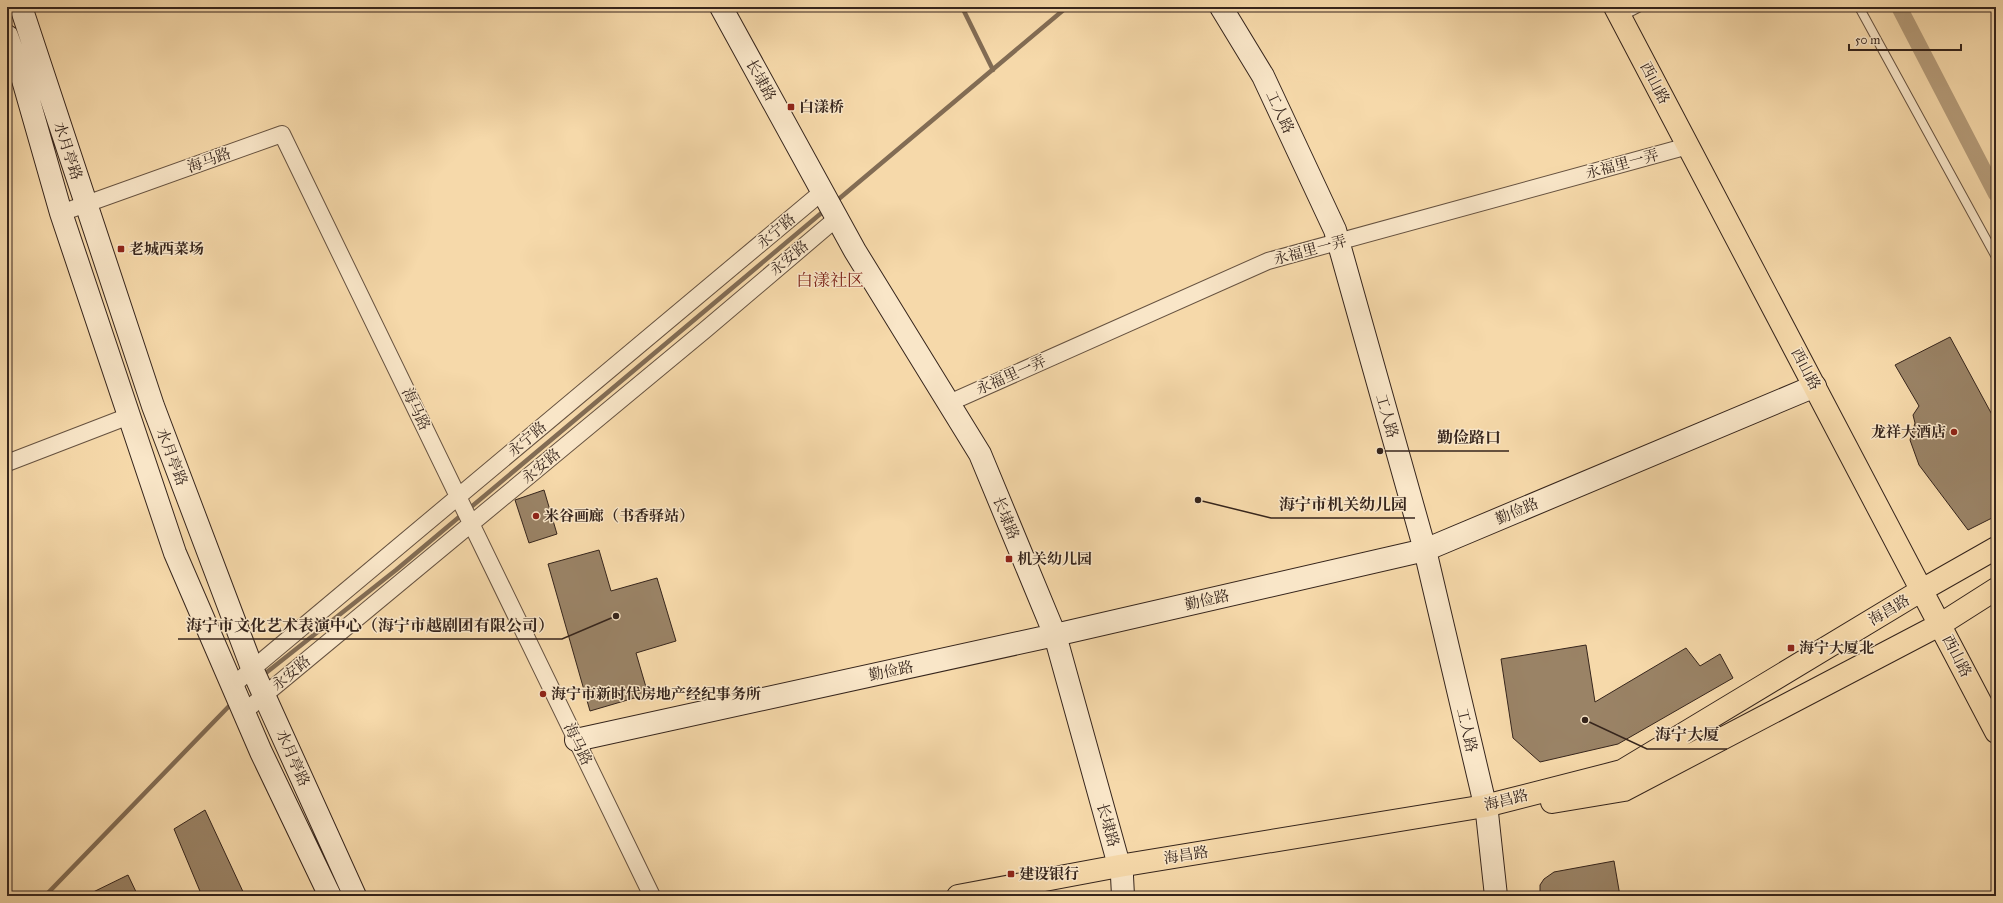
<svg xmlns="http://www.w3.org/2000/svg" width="2003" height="903" viewBox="0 0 2003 903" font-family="'IM FELL Great Primer','Noto Serif SC',serif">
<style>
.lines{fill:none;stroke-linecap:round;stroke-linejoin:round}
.stream{stroke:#826c54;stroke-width:4.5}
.canal{stroke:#b59c7a;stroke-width:16}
.building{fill:#9a8366;stroke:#36251c}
.lane-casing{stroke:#665240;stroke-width:10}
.street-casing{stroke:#665240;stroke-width:18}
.secondary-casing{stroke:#36251c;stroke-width:24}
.primary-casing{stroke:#36251c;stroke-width:24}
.lane{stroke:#f9e6c8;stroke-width:8}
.street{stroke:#f9e6c8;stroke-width:16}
.secondary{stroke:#f9e6c8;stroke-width:22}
.primary{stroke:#f6d9aa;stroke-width:22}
.poi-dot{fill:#8f2418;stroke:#f9e6c8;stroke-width:1.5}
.labels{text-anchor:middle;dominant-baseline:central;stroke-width:3;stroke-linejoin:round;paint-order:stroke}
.street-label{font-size:15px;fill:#36251c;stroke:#f9e6c8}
.poi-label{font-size:15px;font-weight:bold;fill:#36251c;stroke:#f9e6c8;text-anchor:start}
.quarter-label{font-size:17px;fill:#7a1f14;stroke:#f9e6c8}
.leader{fill:none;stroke:#36251c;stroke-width:1.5}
.callout-dot{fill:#36251c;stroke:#f9e6c8;stroke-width:1.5}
.callout-label{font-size:16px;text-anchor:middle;font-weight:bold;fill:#36251c;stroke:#f9e6c8;stroke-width:3;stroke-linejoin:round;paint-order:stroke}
</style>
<rect width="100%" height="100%" fill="#f6d9aa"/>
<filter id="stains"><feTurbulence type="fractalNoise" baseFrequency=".005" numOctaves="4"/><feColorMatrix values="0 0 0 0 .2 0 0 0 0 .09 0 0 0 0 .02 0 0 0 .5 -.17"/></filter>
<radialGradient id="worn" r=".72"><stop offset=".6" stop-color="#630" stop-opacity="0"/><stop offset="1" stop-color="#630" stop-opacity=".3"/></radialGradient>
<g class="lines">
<path class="stream" d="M962,7L993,70
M834,203L1067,7
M262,676L396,570L825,210
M45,896L233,702"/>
<path class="canal" d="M1899,7L1996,194"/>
</g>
<path class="building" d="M1950,337L1996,422V516L1968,530L1919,465L1910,440L1915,423L1913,415L1919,406L1895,365Z
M544,490L557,534L529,543L515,500Z
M599,550L611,591L657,578L676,641L636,653L648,694L590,711L548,564Z
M1586,645L1595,702L1686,648L1700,666L1720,654L1733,678L1618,744L1540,762L1513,738L1501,659Z
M205,810L245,896H202L174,829Z
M1614,861L1620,896H1540V885L1544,879L1554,872Z
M128,875L138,896H85Z"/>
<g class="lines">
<defs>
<path id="lane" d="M1859,7L1996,257
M1621,17L1640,7"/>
<path id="street" d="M61,213L282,134L652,896
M949,403L1268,261L1688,146
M7,463L129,416
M232,686L822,192
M244,712L705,330L837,218"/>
<path id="secondary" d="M21,7L153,406L254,673L355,896
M721,7L855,251L980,454L1055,635L1122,876L1123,896
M1221,7L1263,76L1335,230L1425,550L1487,813L1496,896
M7,36L23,80L61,213L175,553L261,752L330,896
M576,740L1055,635L1425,550L1815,386"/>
<path id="primary" d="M1615,7L1996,732
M1552,802L1624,790L1941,624L1996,589
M958,896L1119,866L1485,806L1622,771L1922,590L1996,548"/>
</defs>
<use href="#lane" class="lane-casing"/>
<use href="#street" class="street-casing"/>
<use href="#secondary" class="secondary-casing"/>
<use href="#primary" class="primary-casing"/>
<use href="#lane" class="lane"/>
<use href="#street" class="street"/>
<use href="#secondary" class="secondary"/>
<use href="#primary" class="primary"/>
</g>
<g class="poi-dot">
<rect x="787" y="103" width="8" height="8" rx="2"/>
<rect x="117" y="245" width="8" height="8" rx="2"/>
<circle cx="1954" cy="432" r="4"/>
<circle cx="536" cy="516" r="4"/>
<rect x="1005" y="555" width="8" height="8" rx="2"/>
<rect x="1787" y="644" width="8" height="8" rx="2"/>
<circle cx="543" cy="694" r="4"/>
<rect x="1007" y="870" width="8" height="8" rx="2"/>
</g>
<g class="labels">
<g class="street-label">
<text transform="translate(761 80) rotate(61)">长埭路</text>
<text transform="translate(1655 83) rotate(62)">西山路</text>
<text transform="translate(1280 112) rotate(65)">工人路</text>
<text transform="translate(68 151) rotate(72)">水月亭路</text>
<text transform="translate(209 160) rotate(-20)">海马路</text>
<text transform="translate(1622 164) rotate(-15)">永福里一弄</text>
<text transform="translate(776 231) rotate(-40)">永宁路</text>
<text transform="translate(1310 250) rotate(-15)">永福里一弄</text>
<text transform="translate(789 258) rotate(-40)">永安路</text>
<text transform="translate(1806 369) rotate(62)">西山路</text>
<text transform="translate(1011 375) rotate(-24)">永福里一弄</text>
<text transform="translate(416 409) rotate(64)">海马路</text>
<text transform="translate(1387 416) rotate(74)">工人路</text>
<text transform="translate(527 439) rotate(-40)">永宁路</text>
<text transform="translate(172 457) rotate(69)">水月亭路</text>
<text transform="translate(541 466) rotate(-40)">永安路</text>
<text transform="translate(1517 511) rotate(-23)">勤俭路</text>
<text transform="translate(1006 518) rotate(68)">长埭路</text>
<text transform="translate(1207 600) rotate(-13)">勤俭路</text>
<text transform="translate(1889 610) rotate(-31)">海昌路</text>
<text transform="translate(1957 656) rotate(63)">西山路</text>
<text transform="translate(891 671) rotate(-12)">勤俭路</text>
<text transform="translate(291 673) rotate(-40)">永安路</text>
<text transform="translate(1467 730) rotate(77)">工人路</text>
<text transform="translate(578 744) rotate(64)">海马路</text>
<text transform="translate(293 758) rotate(66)">水月亭路</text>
<text transform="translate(1506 800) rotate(-14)">海昌路</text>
<text transform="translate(1108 825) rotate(74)">长埭路</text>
<text transform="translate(1186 855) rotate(-9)">海昌路</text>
</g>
<g class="poi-label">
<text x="799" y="107">白漾桥</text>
<text x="129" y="249">老城西菜场</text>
<text x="1946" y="432" text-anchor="end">龙祥大酒店</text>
<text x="544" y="516">米谷画廊（书香驿站）</text>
<text x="1017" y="559">机关幼儿园</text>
<text x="1799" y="648">海宁大厦北</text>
<text x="551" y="694">海宁市新时代房地产经纪事务所</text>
<text x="1019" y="874">建设银行</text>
</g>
<g class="quarter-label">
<text x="830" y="280">白漾社区</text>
</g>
</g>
<path class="leader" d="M1380 451L1429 451H1509M1198 500L1271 518H1415M616 616L562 639H178M1585 720L1647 749H1727"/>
<g class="callout-dot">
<circle cx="1380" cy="451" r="4"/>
<circle cx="1198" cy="500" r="4"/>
<circle cx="616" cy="616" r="4"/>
<circle cx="1585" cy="720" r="4"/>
</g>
<g class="callout-label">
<text x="1469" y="443">勤俭路口</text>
<text x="1343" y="510">海宁市机关幼儿园</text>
<text x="370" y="631">海宁市文化艺术表演中心（海宁市越剧团有限公司）</text>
<text x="1687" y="740">海宁大厦</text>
</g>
<rect width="2003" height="903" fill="none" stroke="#f6d9aa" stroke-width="24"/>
<rect x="8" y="8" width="1987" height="887" fill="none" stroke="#36251c" stroke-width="2"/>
<rect x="12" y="12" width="1979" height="879" fill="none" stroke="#36251c"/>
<path d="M1849 44v6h112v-6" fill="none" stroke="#36251c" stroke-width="2"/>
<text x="1855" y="44" font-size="12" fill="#36251c" stroke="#f9e6c8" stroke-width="3" paint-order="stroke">50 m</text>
<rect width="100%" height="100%" filter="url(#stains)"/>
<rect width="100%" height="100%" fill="url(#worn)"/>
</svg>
